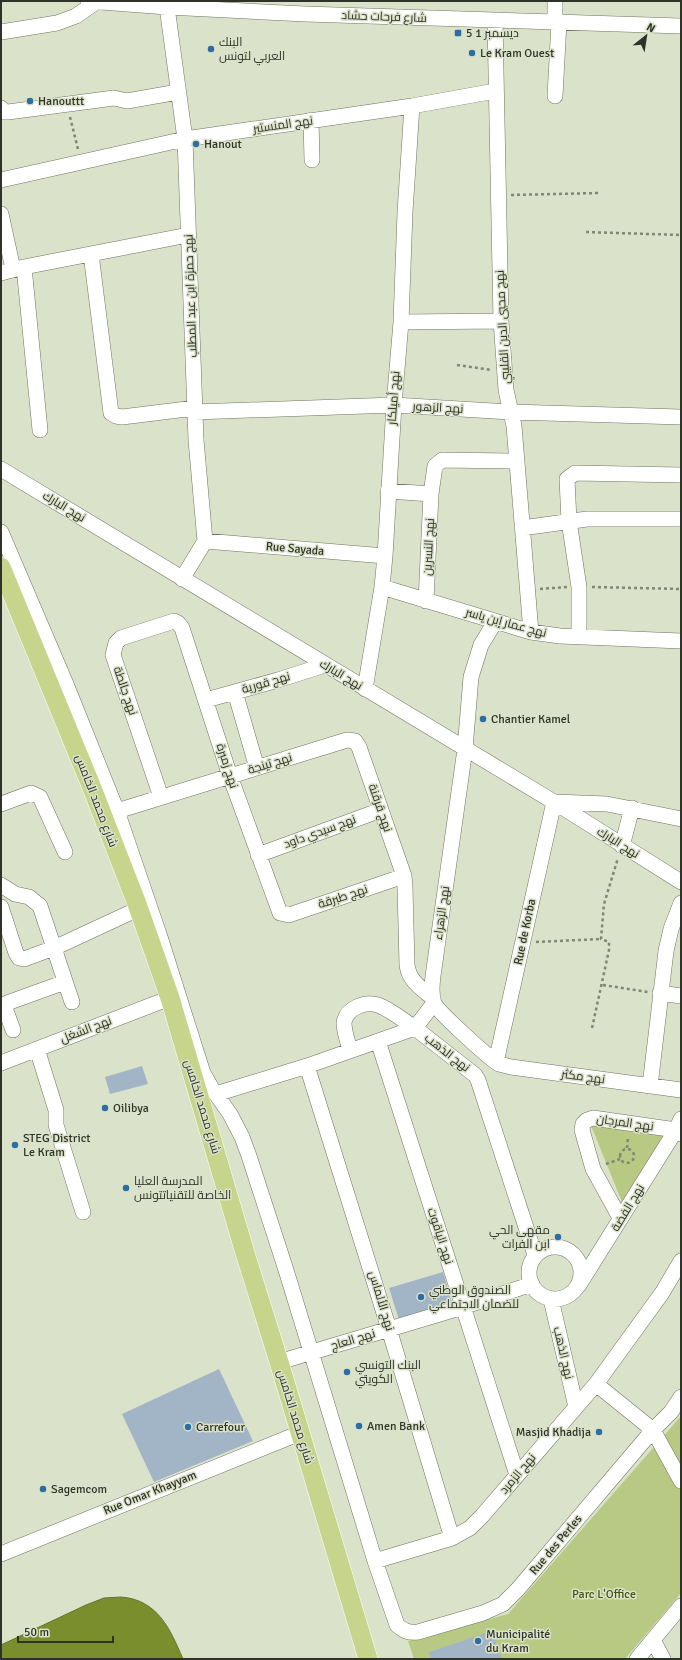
<svg xmlns="http://www.w3.org/2000/svg" width="682" height="1660" viewBox="0 0 682 1660" font-family="Signika,Cairo,sans-serif">
<style>
.green{fill:#b8c983}
.water{fill:#7b8e2e;stroke:#64722c}
.building{fill:#a2b5c7}
.lines{fill:none;stroke-linecap:round;stroke-linejoin:round}
.minor-casing{stroke:#6f745f;stroke-width:16}
.major-casing{stroke:#fff;stroke-width:20}
.path{stroke:#818675;stroke-width:2.5;stroke-dasharray:3 3;stroke-linecap:butt}
.minor{stroke:#fff;stroke-width:15}
.major{stroke:#c7d58c;stroke-width:19}
.poi-dot{fill:#2c6ea4;stroke:#dbe2ca;stroke-width:1.5}
.labels{text-anchor:middle;dominant-baseline:central;stroke-width:3;stroke-linejoin:round;paint-order:stroke}
.street-label{font-size:12px;fill:#2f3228;stroke:#dbe2ca}
.poi-label{font-size:12px;fill:#2f3228;stroke:#dbe2ca;text-anchor:start}
.park-label{font-size:12px;fill:#46530d;stroke:#dbe2ca}
</style>
<rect width="100%" height="100%" fill="#dbe2ca"/>
<path class="green" d="M590,1123L667,1134L622,1202Z
M681,1416V1593L625,1659H414L408,1641L508,1614Z"/>
<path class="water" d="M121,1597C158,1600 170,1629 183,1659H1V1645L86,1605L104,1598Z"/>
<path class="building" d="M142,1066L148,1084L110,1094L105,1077Z
M443,1272L453,1306L399,1320L389,1288Z
M219,1369L253,1441L154,1482L122,1414Z
M492,1631L502,1659H431L429,1652Z"/>
<g class="lines">
<defs>
<path id="minor" d="M88,1L167,7L305,14L681,26
M555,1V22
M167,7L185,139L196,440L205,541L182,579
M495,21L501,321L506,390L514,426L531,632
M1,32L57,23L76,16L96,2
M555,96L559,22
M1,108L4,112H8L114,98L127,101L178,92
M311,120L312,160
M1,180L185,139L412,106L495,91
M1,214L13,269
M91,254L111,413L116,416L122,417L195,408
M24,267L40,430
M1,273L24,267L188,235
M401,322L501,321
M195,412L394,405L511,412L681,417
M1,469L554,802L681,882
M388,491L431,494
M522,528L587,519H681
M1,532L66,684L117,811L160,937L203,1073L211,1087L230,1114L242,1137L249,1156L286,1270L375,1561L397,1625C404,1631 408,1633 418,1632L483,1613L503,1604L518,1589L653,1430L671,1412L681,1397
M205,541L385,556
M382,587L531,632L560,636L681,641
M426,601L431,494L435,466L442,460L516,461
M495,622L481,645L471,677L465,749L433,976C432,984 431,995 434,1003C438,1012 489,1058 499,1064C503,1065 507,1066 511,1067L681,1090
M579,637V587L569,521L567,479L575,473L681,475
M365,689L382,587L385,556L394,405L401,322L405,212L412,106
M235,692L257,768
M206,700L278,680L325,665
M161,797L113,655L116,643L121,638L174,621L178,623L182,628L230,776L280,913L289,915L404,876
M1,804L31,793L40,797L65,852
M117,811L347,740L355,741L359,747L404,876L405,887L407,965C409,981 421,988 433,998
M622,846L632,808
M258,855L381,810
M1,885L15,894L29,897L40,906L54,948L138,909
M1,907L16,953L19,958L24,959L54,948L72,1002
M660,993L681,996
M13,1030L5,1008L7,1003L65,982
M378,1041L517,1475
M37,1049L56,1110V1125L83,1212
M350,1050C348,1042 344,1032 344,1023C346,1008 365,1001 378,1005C391,1010 403,1020 415,1028L434,1003
M496,1062L554,802L607,804L681,819
M1,1063L170,998
M307,1066L389,1329L452,1538
M650,1086L666,951L671,929L681,903
M216,1094L307,1066L415,1028L475,1075L478,1080L535,1255
M620,1218L593,1169L582,1130L583,1124L587,1120L593,1118L676,1130L681,1134
M529 1273a26 26 0 1 1 52 0a26 26 0 1 1-52 0Z
M579,1285L676,1130L681,1119
M551,1299L576,1407
M279,1362L463,1307L532,1284
M596,1384L653,1430L681,1481
M1,1554L300,1433
M375,1561L452,1538L470,1528L482,1516L596,1384L662,1293L681,1261
M653,1640L663,1659
M637,1659L681,1606"/>
<path id="major" d="M1,567L92,788L137,904L170,998L245,1253L279,1362L368,1659"/>
</defs>
<use href="#minor" class="minor-casing"/>
<use href="#major" class="major-casing"/>
<path class="path" d="M70,117L78,149
M511,195L599,193
M586,232L681,235
M457,365L492,370
M592,587L681,589
M540,589L567,587
M536,942L601,939
M603,985L648,992
M592,1028L609,950V942L601,939L604,904L618,858
M627,1148L628,1137
M620 1156a7 7 0 1 1 14 0a7 7 0 1 1-14 0Z
M606,1164L620,1159"/>
<use href="#minor" class="minor"/>
<use href="#major" class="major"/>
</g>
<g class="poi-dot">
<rect x="454" y="29" width="8" height="8" rx="2"/>
<circle cx="211" cy="49" r="4"/>
<circle cx="472" cy="53" r="4"/>
<circle cx="30" cy="101" r="4"/>
<circle cx="196" cy="144" r="4"/>
<circle cx="483" cy="719" r="4"/>
<circle cx="105" cy="1108" r="4"/>
<circle cx="15" cy="1145" r="4"/>
<circle cx="126" cy="1188" r="4"/>
<circle cx="558" cy="1237" r="4"/>
<circle cx="421" cy="1297" r="4"/>
<circle cx="347" cy="1372" r="4"/>
<circle cx="359" cy="1426" r="4"/>
<circle cx="188" cy="1427" r="4"/>
<circle cx="599" cy="1432" r="4"/>
<circle cx="43" cy="1489" r="4"/>
<circle cx="478" cy="1641" r="4"/>
</g>
<g class="labels">
<g class="street-label">
<text transform="translate(384 17) rotate(2)">شارع فرحات حشاد</text>
<text transform="translate(283 125) rotate(-8)">نهج المنستير</text>
<text transform="translate(191 296) rotate(-92)">نهج حمزة ابن عبد المطلب</text>
<text transform="translate(503 327) rotate(-93)">نهج محيي الدين القليبي</text>
<text transform="translate(394 398) rotate(-86)">نهج أميلكار</text>
<text transform="translate(438 408) rotate(3)">نهج الزهور</text>
<text transform="translate(64 507) rotate(31)">نهج البارك</text>
<text transform="translate(429 547) rotate(-87)">نهج النسرين</text>
<text transform="translate(295 549) rotate(5)">Rue Sayada</text>
<text transform="translate(506 623) rotate(15)">نهج عمار إبن ياسر</text>
<text transform="translate(341 675) rotate(31)">نهج البارك</text>
<text transform="translate(266 683) rotate(-16)">نهج قورية</text>
<text transform="translate(125 691) rotate(71)">نهج جالطة</text>
<text transform="translate(270 764) rotate(-17)">نهج تينجة</text>
<text transform="translate(227 766) rotate(72)">نهج زمبرة</text>
<text transform="translate(96 801) rotate(69)">شارع محمد الخامس</text>
<text transform="translate(380 808) rotate(71)">نهج قرقنة</text>
<text transform="translate(320 832) rotate(-20)">نهج سيدي داود</text>
<text transform="translate(618 843) rotate(32)">نهج البارك</text>
<text transform="translate(343 897) rotate(-18)">نهج طبرقة</text>
<text transform="translate(442 913) rotate(-82)">نهج الزهراء</text>
<text transform="translate(525 932) rotate(-78)">Rue de Korba</text>
<text transform="translate(86 1030) rotate(-21)">نهج الشغل</text>
<text transform="translate(447 1053) rotate(38)">نهج الذهب</text>
<text transform="translate(583 1077) rotate(8)">نهج مكثر</text>
<text transform="translate(202 1107) rotate(73)">شارع محمد الخامس</text>
<text transform="translate(625 1123) rotate(8)">نهج المرجان</text>
<text transform="translate(628 1208) rotate(-59)">نهج الفضة</text>
<text transform="translate(440 1236) rotate(72)">نهج الياقوت</text>
<text transform="translate(381 1301) rotate(73)">نهج الألماس</text>
<text transform="translate(353 1340) rotate(-17)">نهج العاج</text>
<text transform="translate(563 1353) rotate(77)">نهج الذهب</text>
<text transform="translate(295 1417) rotate(73)">شارع محمد الخامس</text>
<text transform="translate(518 1474) rotate(-50)">نهج الزمرد</text>
<text transform="translate(150 1493) rotate(-22)">Rue Omar Khayyam</text>
<text transform="translate(556 1545) rotate(-50)">Rue des Perles</text>
</g>
<g class="poi-label">
<text x="466" y="33">5 ديسمبر 1</text>
<text x="219" y="42">البنك<tspan x="219" dy="14">العربي لتونس</tspan></text>
<text x="480" y="53">Le Kram Ouest</text>
<text x="38" y="101">Hanouttt</text>
<text x="204" y="144">Hanout</text>
<text x="491" y="719">Chantier Kamel</text>
<text x="113" y="1108">Oilibya</text>
<text x="23" y="1138">STEG District<tspan x="23" dy="14">Le Kram</tspan></text>
<text x="134" y="1181">المدرسة العليا<tspan x="134" dy="14">الخاصة للتقنياتتونس</tspan></text>
<text x="550" y="1230" text-anchor="end">مقهى الحي<tspan x="550" dy="14">ابن الفرات</tspan></text>
<text x="429" y="1290">الصندوق الوطني<tspan x="429" dy="14">للضمان الاجتماعي</tspan></text>
<text x="355" y="1365">البنك التونسي<tspan x="355" dy="14">الكويتي</tspan></text>
<text x="367" y="1426">Amen Bank</text>
<text x="196" y="1427">Carrefour</text>
<text x="591" y="1432" text-anchor="end">Masjid Khadija</text>
<text x="51" y="1489">Sagemcom</text>
<text x="486" y="1634">Municipalité<tspan x="486" dy="14">du Kram</tspan></text>
</g>
<g class="park-label">
<text x="604" y="1594">Parc L'Office</text>
</g>
</g>
<rect width="682" height="1660" fill="none" stroke="#2f3228" stroke-width="4"/>
<g transform="translate(646 36) rotate(30)" stroke="#dbe2ca" stroke-width="3" paint-order="stroke">
<path d="M0-3L7 15L0 10L-7 15Z" fill="#2f3228"/>
<text y="-6" font-size="11" font-weight="bold" text-anchor="middle" fill="#2f3228">N</text>
</g>
<path d="M18 1636v6h95v-6" fill="none" stroke="#2f3228" stroke-width="2"/>
<text x="24" y="1636" font-size="12" fill="#2f3228" stroke="#dbe2ca" stroke-width="3" paint-order="stroke">50 m</text>
</svg>
